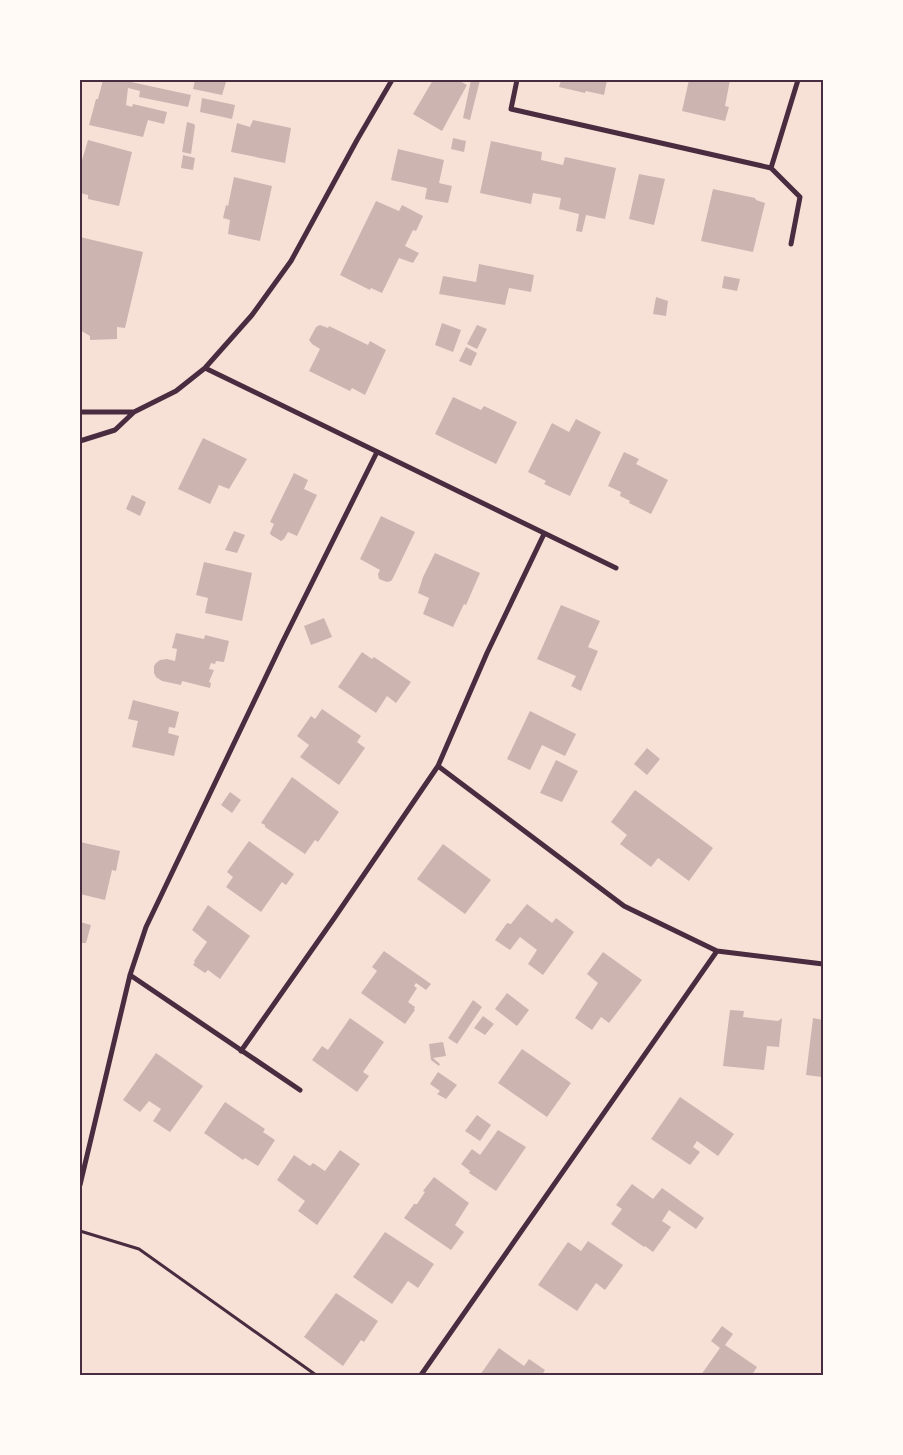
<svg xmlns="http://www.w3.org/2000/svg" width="903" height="1455" viewBox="0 0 903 1455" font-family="'Libre Baskerville',serif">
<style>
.building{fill:#ccb4b1}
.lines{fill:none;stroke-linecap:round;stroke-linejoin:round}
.path{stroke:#4a2c40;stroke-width:3}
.minor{stroke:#4a2c40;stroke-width:5}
.neatline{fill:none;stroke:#4a2c40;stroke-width:2}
</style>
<rect width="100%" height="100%" fill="#f7e1d7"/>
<path class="building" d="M103,80H122L191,95L188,107L139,97L140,91L128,88L126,105L132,107L133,104L167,112L164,124L148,120L143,137L89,125L96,99H98Z
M195,80H214L226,82L222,95L193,89Z
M433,80H458L467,85L442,131L413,114Z
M471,80H480L470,120L463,118Z
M561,80H607L604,95L586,91L585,93L559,87Z
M689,80H730L725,106L729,107L725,121L682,111Z
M202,98L235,105L232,119L200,112Z
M253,120L291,128L285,163L231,152L237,123L250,127Z
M187,122L194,124L195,126L191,154L182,152Z
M453,138L466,141L464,152L451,149Z
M88,140L132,152L119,206L88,199V195L80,193V167Z
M491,141L542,152L541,160L563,165L565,157L616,168L605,219L586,215L582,232L576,231L579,214L559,209L561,198L533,193L531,204L480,193Z
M398,149L444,160L439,183L452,186L448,203L425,199L427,188L391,180Z
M183,155L195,158L193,170L181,168Z
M639,174L665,179L654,225L629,219Z
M234,177L272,186L260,241L228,234L230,220L223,218L226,205L228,206Z
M713,189L755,198L756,200L765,203L753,252L701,241Z
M376,201L399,211L402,205L423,216L416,231L413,230L405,246L419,253L413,263L399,258L382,293L371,288L370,290L340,275Z
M80,237L143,252L125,328L117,327V339L90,340V336L80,330Z
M479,264L534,275L531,292L509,288L505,305L439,294L443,276L476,282Z
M724,276L740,279L737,291L722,288Z
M656,297L668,301L666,316L653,314Z
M442,323L461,330L453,352L435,345Z
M320,325L328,328L329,326L368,345L370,341L386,350L365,395L352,388L350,391L309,371L320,349L312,344L309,340L316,327Z
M477,325L487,329L477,349L467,344Z
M466,347L477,353L471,366L459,361Z
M453,397L481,410L484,406L517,422L496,464L435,434Z
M576,419L601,432L570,496L544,484L546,481L528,472L552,423L569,432Z
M203,438L247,459L229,489L219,485L210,504L178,489Z
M624,452L639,459L636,464L668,480L651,514L629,503L630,501L620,496L621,492L608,486Z
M294,473L308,480L304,489L317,495L297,536L288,532L284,539L281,541L271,535L270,533L274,524L270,522Z
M132,495L146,502L140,516L126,509Z
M381,516L415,532L393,578L391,581L387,582L379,579L378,574L380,570L360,559Z
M234,531L245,535L237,553L225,550Z
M435,553L480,573L466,605L464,604L453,627L423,614L429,598L418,593L423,577Z
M204,562L252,573L242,621L205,613L208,598L196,595Z
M561,605L600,621L588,647L598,651L581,691L571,686L576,676L537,659Z
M324,618L332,637L311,645L304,626Z
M176,633L204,639L205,635L229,641L224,662L216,661L215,664L211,663L209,669L214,670L209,682L211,683L210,688L182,681L181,685L162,681L156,677L154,673V666L156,663L160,660L167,659L175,661L177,649L172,648Z
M362,652L372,659L374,657L411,682L396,703L387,696L376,713L338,687Z
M133,700L179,712L175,728L169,727L168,733L179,736L174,756L132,747L138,721L128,719Z
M322,709L361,736L357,742L365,748L339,785L300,757L309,745L297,736L311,716L315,719Z
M530,711L576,734L565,756L542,745L530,770L507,759Z
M647,748L660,759L647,775L634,764Z
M556,760L578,771L562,802L540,793Z
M292,777L339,812L318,842L315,840L305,854L265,827V825L261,823Z
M635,790L713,848L689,881L658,858L651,867L620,844L627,835L611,822Z
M230,792L241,800L232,813L221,805Z
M249,841L294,874L286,885L282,882L261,912L226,887L233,877L227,872Z
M80,842L120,851L116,871L112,870L105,900L80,894Z
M443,844L491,880L465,914L417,879Z
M527,904L552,923L556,918L574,932L543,975L528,964L537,950L520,937L510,950L495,940L507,923L511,924Z
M208,905L250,936L220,979L208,970L205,973L193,965L195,962L194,961L207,942L192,930Z
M80,922L91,925L86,943H82L81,950Z
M384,951L431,984L426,990L416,983L414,986L417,988L408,1002L415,1007L414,1009L415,1010L405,1024L361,993L377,971L372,967Z
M603,952L642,980L609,1023L601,1017L592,1030L575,1018L598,983L587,974Z
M507,993L529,1010L517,1026L495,1009Z
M473,1000L482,1007L457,1044L448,1038Z
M730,1010L744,1011L743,1017L778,1021L782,1018L779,1047L767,1046L764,1070L723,1066Z
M483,1016L494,1024L485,1035L474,1028Z
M350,1018L384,1042L363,1072L369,1076L357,1092L312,1060L322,1046L328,1050Z
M813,1018L823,1020L822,1077L806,1075Z
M443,1042L446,1056L433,1058L440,1064L439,1066L431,1060L429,1044Z
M522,1049L571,1083L547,1117L498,1083Z
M156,1053L203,1086L170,1132L153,1121L161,1109L149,1101L140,1112L123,1100Z
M438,1072L457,1085L446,1099L437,1094L440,1091L430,1084Z
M680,1097L734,1134L718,1156L697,1141L693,1147L700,1152L690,1165L651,1139Z
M225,1102L265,1129L263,1132L275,1140L258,1166L245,1158L243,1160L204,1133Z
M477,1115L491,1125L480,1141L465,1131Z
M498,1130L526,1147L496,1191L469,1173L470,1171L461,1164L472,1149L480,1155Z
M340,1150L360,1164L317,1225L298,1211L305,1201L277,1180L294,1155L310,1166L313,1163L325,1171Z
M434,1177L469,1203L455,1225L464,1232L451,1250L404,1218L414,1204H417L425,1192L423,1191Z
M632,1184L653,1199L662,1188L704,1218L696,1229L669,1210L662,1221L671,1227L653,1252L645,1246L644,1247L611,1224L622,1209L616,1205Z
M385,1232L434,1264L418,1288L408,1281L392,1304L353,1277Z
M588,1241L623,1265L605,1290L596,1283L577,1311L538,1285L568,1242L581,1251Z
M336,1293L378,1321L364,1342L361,1340L343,1366L304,1337Z
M722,1326L733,1334L725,1345L757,1367L752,1375H701L720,1348L711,1341Z
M499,1348L524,1366L529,1359L545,1370L542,1375H480Z"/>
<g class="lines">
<path class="path" d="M80,1231L139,1249L316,1375"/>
<path class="minor" d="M517,80L511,109L771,168L800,197L791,244
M771,168L798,80
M205,368L616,568
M80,412H134
M80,441L115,430L134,412L176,391L205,368L252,315L291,261L357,140L392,80
M438,766L624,906L717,951L823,964
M130,975L300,1090
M241,1051L335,917L438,766L487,653L544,534
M80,1185L130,975L146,927L282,643L377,452
M421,1375L717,951"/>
</g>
<rect width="903" height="1455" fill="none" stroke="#fffaf5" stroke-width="162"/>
<rect x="81" y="81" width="741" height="1293" class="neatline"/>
</svg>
